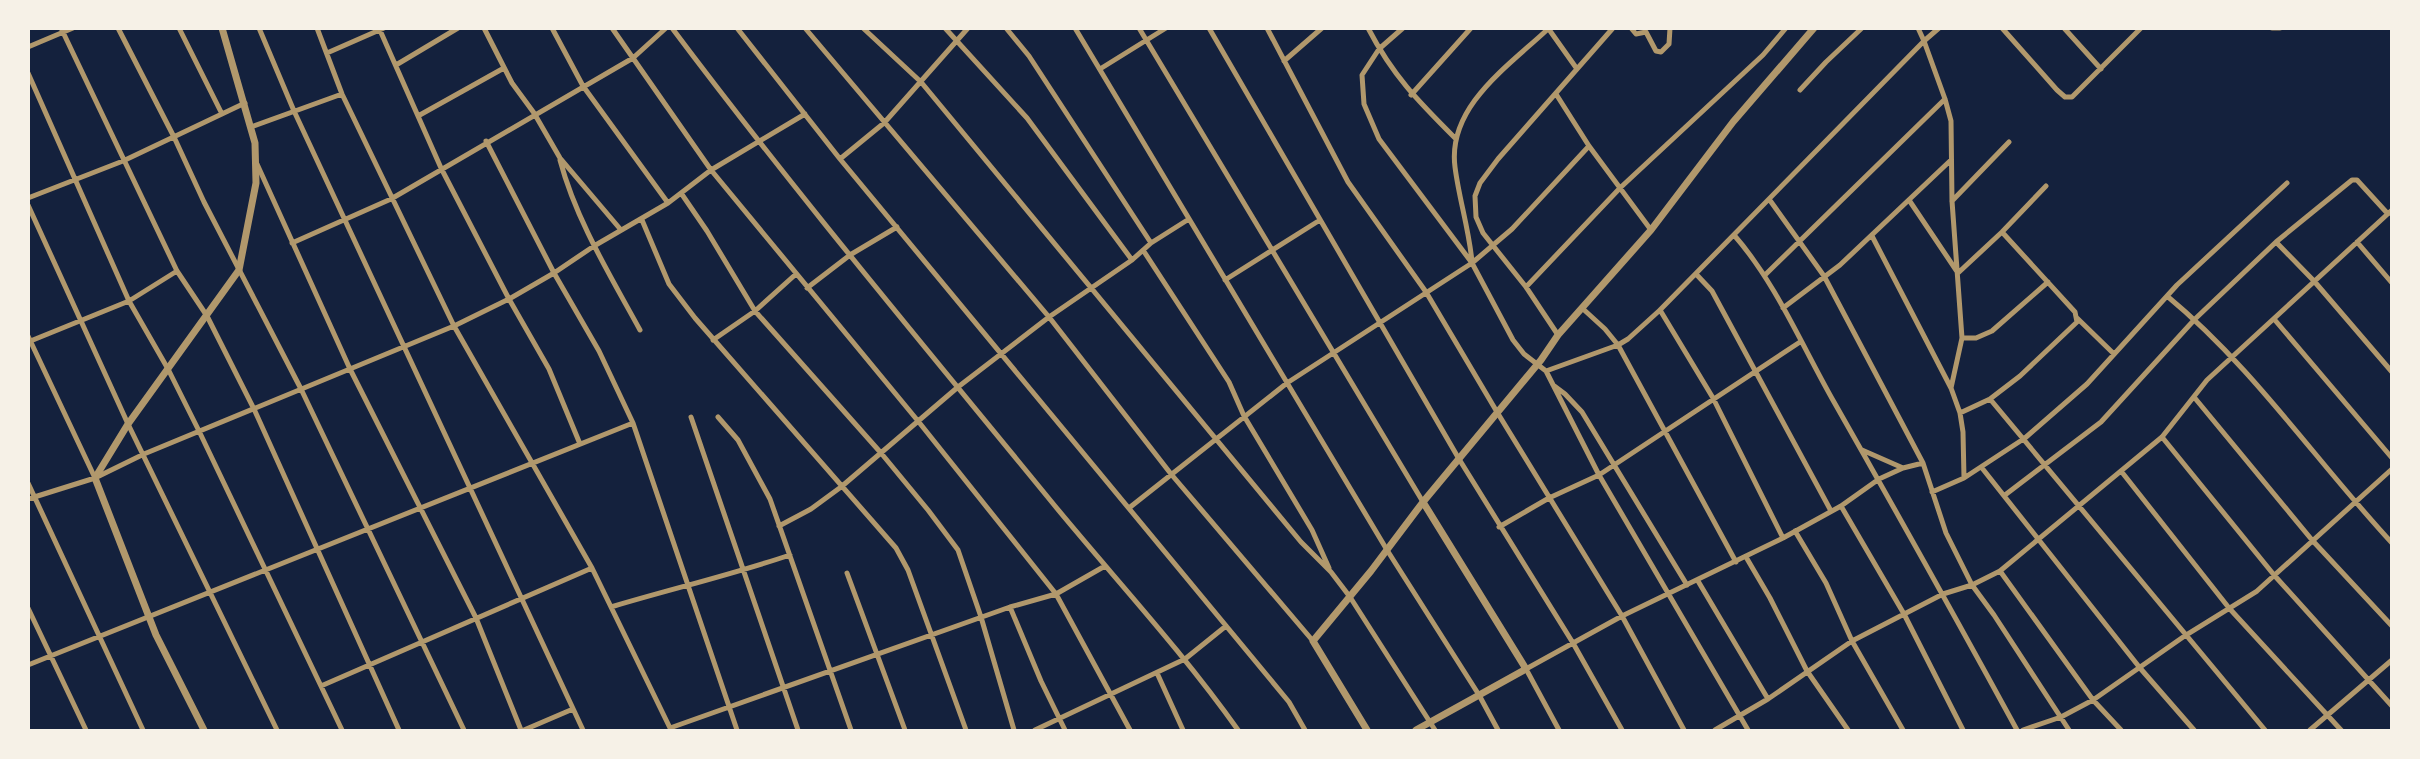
<svg xmlns="http://www.w3.org/2000/svg" width="2420" height="759" viewBox="0 0 2420 759" font-family="'PT Serif',serif">
<style>
.lines{fill:none;stroke-linecap:round;stroke-linejoin:round}
.minor{stroke:#b1986c;stroke-width:5}
.tertiary{stroke:#b1986c;stroke-width:7}
</style>
<rect width="100%" height="100%" fill="#14213d"/>
<g class="lines">
<path class="minor" d="M61,28L177,271L207,316L254,409L399,730
M118,28L174,137L204,202L301,389L464,730
M179,28L222,114
M259,28L294,111L583,730
M317,28L342,94L454,326L592,568L671,730
M379,28L441,168L509,299L549,369L580,444
M484,28L512,83L534,113L560,158L621,230
M552,28L583,86L668,203
M612,28L711,170L918,421L1056,594L1130,730
M672,28C795,192 926,348 1055,506C1116,580 1182,651 1238,730
M737,28L840,159L1289,702L1305,730
M805,28L1049,317L1171,474L1313,641
M863,28L921,82L1301,542L1331,572L1350,597L1435,730
M945,28L1027,118L1132,260
M1006,28L1029,56L1151,243
M1075,28L1387,550L1479,695L1498,730
M1139,28L1423,502
M1209,28L1459,459L1573,643L1622,730
M1267,28L1348,182L1426,292L1497,412L1622,616L1684,730
M1368,28C1393,76 1418,101 1455,138
M1403,28L1379,49L1362,75L1364,104L1379,139L1472,263L1513,340L1524,354L1546,371L1599,475L1748,730
M1548,28L1577,69
M1631,28L1636,34L1646,32L1656,51L1661,52L1669,44L1670,28
M1939,28L1924,41L1945,99L1951,121L1952,201L1962,338L1951,388
M2002,28L2057,90L2065,97H2072L2141,28
M2064,28L2101,69
M2272,28H2280
M28,47L73,28
M327,53L384,28
M1284,61L1322,28
M396,65L458,28
M1100,69L1166,28
M28,73L129,301L168,369L199,431L342,730
M1800,90L1826,62L1862,28
M1556,94L1589,146L1651,230
M1411,95L1471,28
M418,116L504,68
M251,127L342,94
M486,141L554,273L599,351L633,423L737,730
M840,159L884,123L968,28
M560,160C576,220 610,275 640,330
M257,164L350,369L476,618L521,730
M681,193L707,231L755,311L881,453L928,510L958,550L981,617L1014,730
M28,198L123,161L245,103
M1769,199L1824,276L1923,463
M1909,200L1958,273L2002,232L2046,186
M1952,201L2009,142
M28,205L128,424L277,730
M642,220L669,284L695,318L896,548L908,570L966,730
M1734,235C1776,283 1802,346 1834,402C1896,511 1957,620 2017,730
M1872,236L1951,388L1960,413L1963,432L1964,478
M2276,242L2314,281L2392,372
M2357,242L2392,283
M292,243L391,199L633,58L666,28
M1143,250L1229,382L1244,416L1312,530L1329,568
M1472,262C1469,229 1459,199 1455,167C1447,106 1510,65 1549,28
M1696,274L1712,291L1831,511
M1765,275L1945,99
M1225,280L1320,220
M1526,287L1620,188L1763,55L1786,28
M807,288L850,255L897,227
M2167,296C2253,367 2316,461 2392,543
M1582,308L1605,329L1618,345L1736,562
M1783,308L1840,265L1951,160
M1660,310L1713,398L1783,538
M2077,318L2114,354
M2274,319L2392,458
M1558,335L1526,287L1483,233L1476,217L1475,196L1480,183L1498,159L1613,28
M28,336L95,478
M1962,338H1976L1992,331L2048,282
M713,340L755,311L796,274
M28,342L129,301L177,271
M1546,371L1618,345L1628,339L1660,310L1924,41L1918,28
M1553,385L1565,394L1582,412L1687,585
M2194,397L2312,540L2392,626
M1990,399L2265,730
M1960,413L1990,399L2020,376L2077,322L2075,312L2002,232
M691,417L798,730
M718,417L738,440L770,499L851,730
M2162,437L2274,575L2392,706
M1862,450L1903,468
M1982,468L2140,668L2194,730
M2121,471L2229,608L2341,730
M28,483L143,730
M1932,492L1964,478L2025,438L2087,384L2177,285L2287,183
M2005,495L2101,422L2195,319L2276,242L2352,180H2357L2388,214
M28,499L95,478L144,454L454,326L509,299L554,273L594,246L668,203L711,170L805,114
M1841,506L1904,614L1963,730
M1129,508L1287,383L1472,263L1512,229L1589,146
M779,526L811,509L841,487L958,387L1049,317L1132,260L1151,243L1189,219
M1499,527L1549,498L1599,475L1800,342
M1795,531L1826,583L1852,641L1903,730
M1746,557L1770,598L1807,671L1848,730
M2000,571L2093,700L2121,730
M847,573L905,730
M1698,581L1768,699
M611,607C671,589 731,575 790,555
M1010,607L1041,681L1065,730
M28,608L86,730
M28,665L633,423
M1157,673L1183,730
M321,686L592,568
M670,728L1010,607L1056,594L1105,566
M524,730L573,709
M1035,730L1185,659L1226,626
M1559,730L1526,669L1622,616L1783,538L1841,506L1879,479L1903,468L1923,463L1946,533L1972,585L1994,615L2069,730
M1715,730L1768,699L1852,641L1943,594L1972,585L2000,571L2162,437L2207,380L2392,210
M2023,730L2061,717L2093,700L2186,635L2257,591L2392,469
M2310,730L2392,660"/>
<path class="tertiary" d="M204,730L156,635L95,478L128,424L239,270L256,183L255,143L222,28
M1367,730L1313,641L1371,571L1423,502L1541,360L1558,335L1651,230L1733,122L1814,28
M1416,730L1526,669L1423,502"/>
</g>
<rect width="2420" height="759" fill="none" stroke="#f6f1e7" stroke-width="60"/>
</svg>
